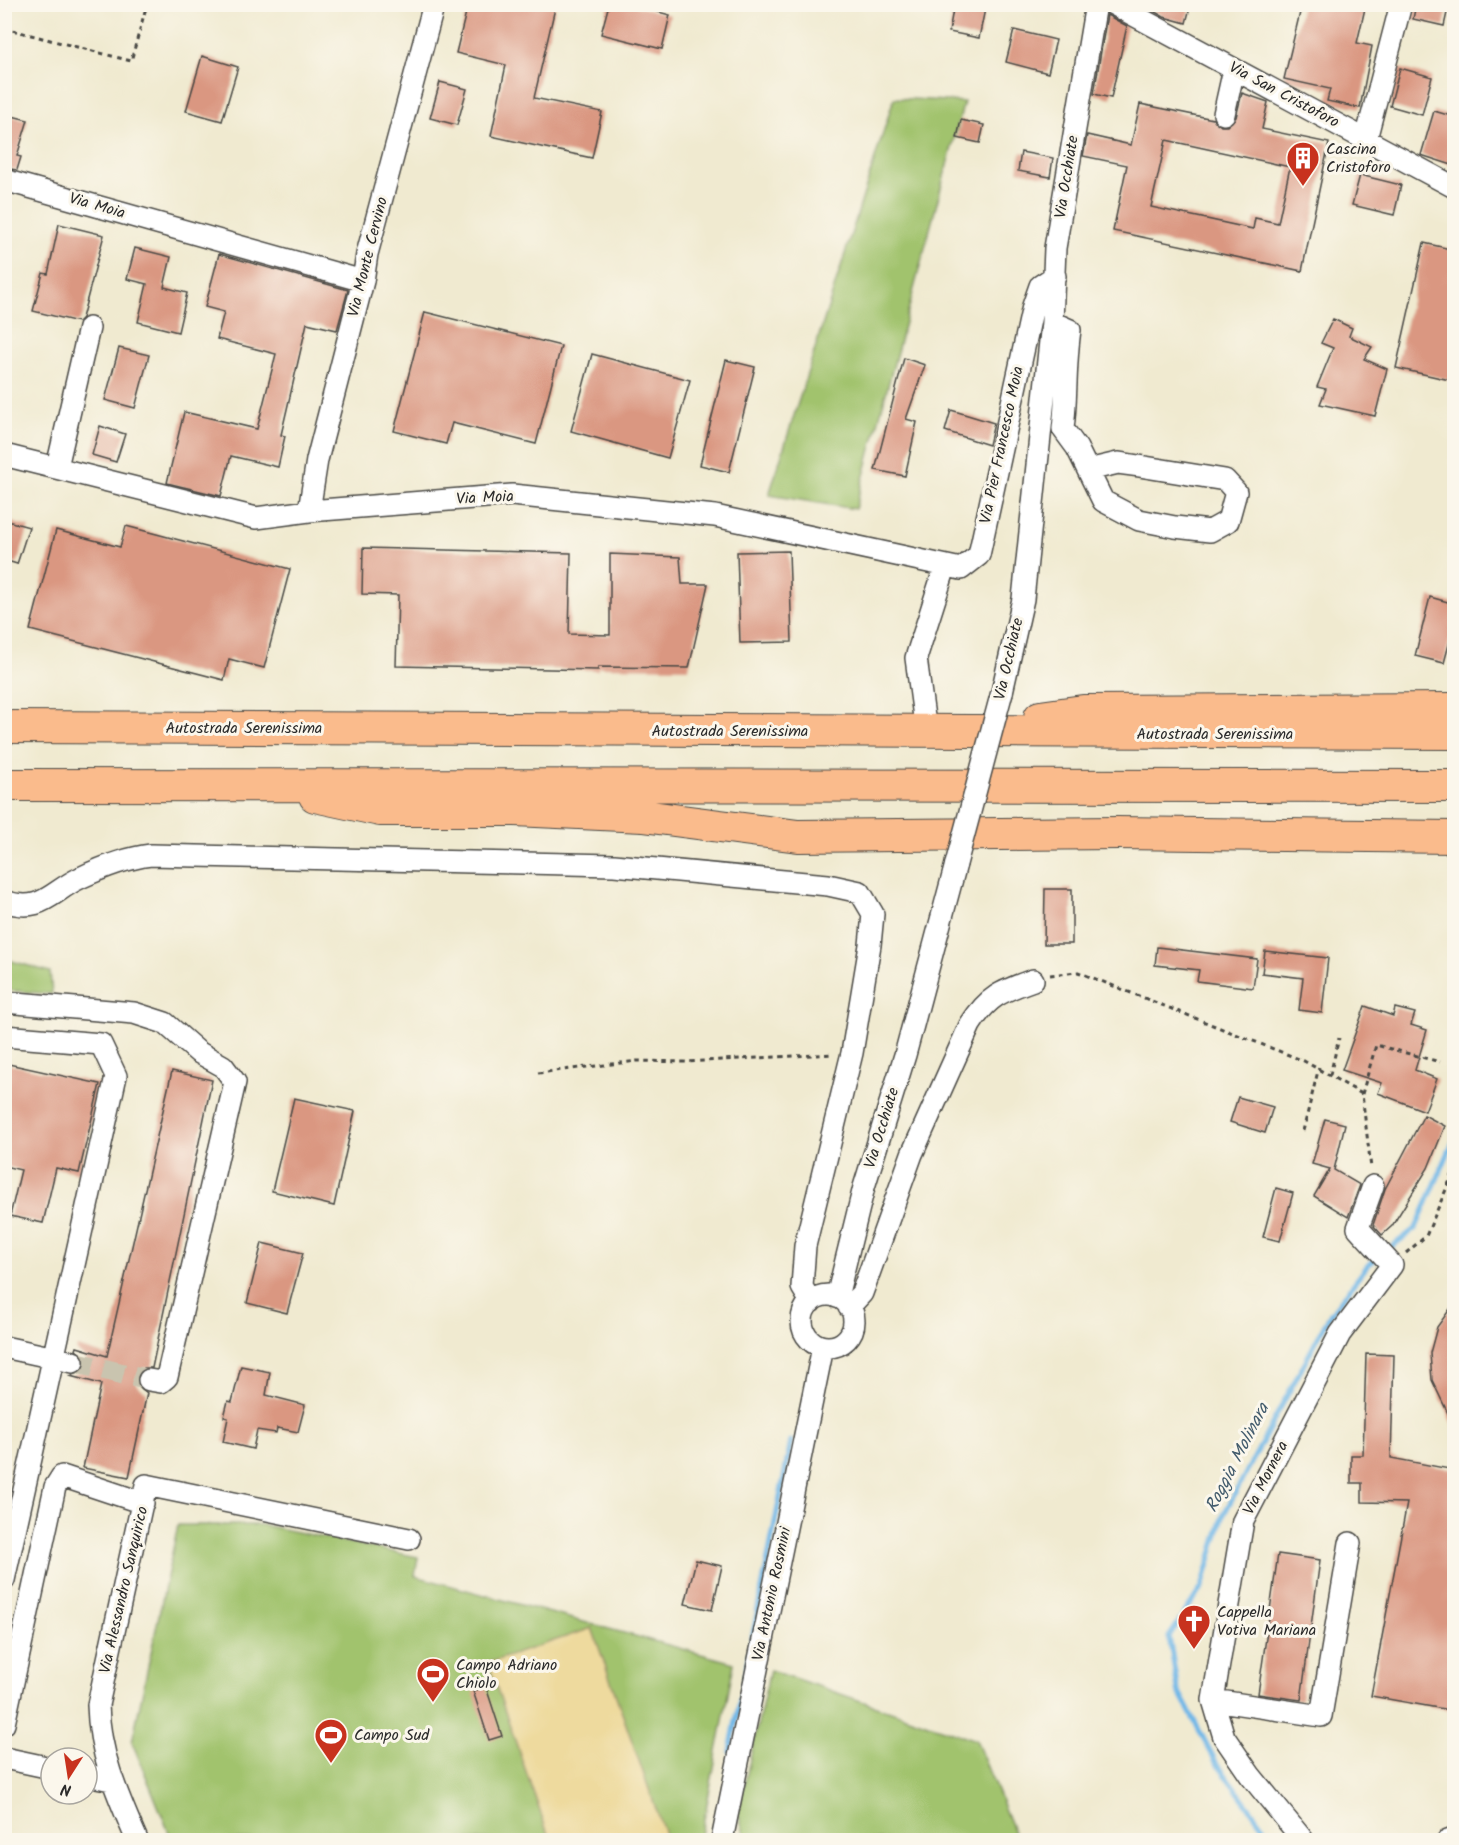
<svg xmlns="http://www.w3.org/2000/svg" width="1459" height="1845" viewBox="0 0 1459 1845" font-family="Kalam,sans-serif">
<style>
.green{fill:#a1c36d;stroke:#66774c;stroke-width:1.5}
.sand{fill:#eeda9e;stroke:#8c8264;stroke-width:1.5}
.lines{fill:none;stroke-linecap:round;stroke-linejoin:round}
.stream{stroke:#70b7e7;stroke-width:5}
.building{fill:#da9781;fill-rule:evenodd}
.minor-tunnel{stroke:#c9c4af;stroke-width:21;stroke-dasharray:21 10;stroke-linecap:butt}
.minor-casing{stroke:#494844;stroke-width:24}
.highway-casing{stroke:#494844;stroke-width:34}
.path{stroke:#494844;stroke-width:3;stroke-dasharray:4.5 4.5;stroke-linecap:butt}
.minor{stroke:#fff;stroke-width:21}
.highway{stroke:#fabb8c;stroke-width:32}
.minor-bridge-casing{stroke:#494844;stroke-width:24;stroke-linecap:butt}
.minor-bridge{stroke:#fff;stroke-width:21}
.labels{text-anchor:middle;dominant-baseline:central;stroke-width:6;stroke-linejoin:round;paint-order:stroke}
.street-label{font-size:16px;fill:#2b2b2b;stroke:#fbf7ec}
.poi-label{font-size:16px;fill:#2b2b2b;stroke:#fbf7ec;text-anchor:start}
.water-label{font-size:18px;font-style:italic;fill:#435c6d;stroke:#fbf7ec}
</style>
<rect width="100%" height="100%" fill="#fbf7ec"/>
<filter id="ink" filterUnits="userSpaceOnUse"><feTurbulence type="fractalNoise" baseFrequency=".0167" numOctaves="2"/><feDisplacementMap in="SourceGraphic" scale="12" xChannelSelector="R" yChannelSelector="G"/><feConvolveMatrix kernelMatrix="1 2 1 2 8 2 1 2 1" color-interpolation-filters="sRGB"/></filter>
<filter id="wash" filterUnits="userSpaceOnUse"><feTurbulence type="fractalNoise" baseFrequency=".008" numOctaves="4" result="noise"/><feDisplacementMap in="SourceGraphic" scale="24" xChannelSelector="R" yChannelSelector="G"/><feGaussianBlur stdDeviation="1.35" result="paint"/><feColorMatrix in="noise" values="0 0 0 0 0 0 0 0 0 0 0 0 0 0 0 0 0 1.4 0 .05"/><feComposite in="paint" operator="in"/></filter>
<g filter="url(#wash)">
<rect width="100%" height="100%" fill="#f0ead0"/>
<path class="green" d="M894,98L964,102L855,509L769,495Z
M5,959L50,972L52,994L5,990Z
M178,1525H263L418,1557L415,1576L734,1663L700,1840H172L132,1742Z
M770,1670L976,1740L1017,1840H746L738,1813Z"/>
<path class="sand" d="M592,1628L667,1840H550L488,1663Z"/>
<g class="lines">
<path class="stream" d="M1386,1251L1416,1228L1454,1140
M730,1751L791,1441
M1273,1840L1216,1762L1178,1690L1169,1637L1202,1587L1224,1514L1331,1313L1368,1265L1378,1257"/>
</g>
<g id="blocks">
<path class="building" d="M468,4H556L534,98L602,112L592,158L491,136L506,65L456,53Z
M609,4H628L670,15L662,49L601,34Z
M954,4H986L979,38L949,32Z
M1141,4H1191L1186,23L1164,17Z
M1302,4H1366L1357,43L1372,46L1360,108L1327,101L1330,89L1284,79Z
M1416,4H1449L1444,26L1413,19Z
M1107,15L1127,26L1111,98L1094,94Z
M1014,30L1056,40L1048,73L1006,62Z
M202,56L238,67L222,121L186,111Z
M1400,68L1432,77L1422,115L1390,106Z
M440,82L467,89L457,125L430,118Z
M1242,93L1268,102L1262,129L1329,143L1302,271L1113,231L1127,165L1083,156L1087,135L1131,145L1140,104L1213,119L1221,126H1227L1236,117ZM1166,140L1290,167L1278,223L1255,218L1253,229L1151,207Z
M1434,111L1455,117V166L1421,155Z
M4,114L28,120L17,156L21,157L17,170L4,168Z
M961,120L984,125L980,143L957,138Z
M1021,152L1053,158L1050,177L1018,171Z
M1360,175L1401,185L1394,215L1352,205Z
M59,224L104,235L82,318L78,322L33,311L43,273L48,274Z
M1424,243L1455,250V362L1450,380L1396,368Z
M135,248L171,257L164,287L187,293L178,332L138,322L147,284L127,279Z
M219,254L348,290L337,330L307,323L281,435L285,436L278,467L231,456L221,496L167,483L184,412L257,429L276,354L217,339L224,312L205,307Z
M425,312L561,346L536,444L452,423L446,444L394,431Z
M1333,319L1352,328L1349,336L1372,347L1364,359L1387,369L1375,416L1320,404L1326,389L1317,387L1333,348L1321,343Z
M119,348L149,355L135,408L105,400Z
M592,354L690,380L668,458L571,431Z
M904,358L925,365L906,419L917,422L905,476L875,470Z
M726,360L755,367L729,472L700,465Z
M951,410L994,423L989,445L945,431Z
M100,426L125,434L116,462L92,455Z
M4,520L29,527L17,564L4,560Z
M126,526L290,569L264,668L229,659L224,680L30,630L56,530L120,547Z
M363,548L571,553L569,634L610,635V554L680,557L682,584H708L689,668L598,667V670L396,666L398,595L362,594Z
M789,551L792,642L740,643L737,552Z
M1430,597L1455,604V622L1444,663L1415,656Z
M1045,889H1072V944H1044Z
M1157,947L1257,959L1253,988L1197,981L1199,970L1155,965Z
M1265,951L1328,958L1322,1013L1299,1010L1303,978L1262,973Z
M1365,1006L1393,1016L1395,1008L1415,1013L1411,1025L1427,1030L1415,1070L1437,1079L1425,1111L1378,1093L1382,1083L1342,1070Z
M4,1063L100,1084L79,1173L56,1168L43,1223L10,1216L21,1170L4,1166Z
M172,1071L212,1080L152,1368H144L137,1377V1385L147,1393L129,1477L83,1468L101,1384L70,1376L82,1371L86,1364L85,1358L76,1350L77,1347L107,1356Z
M1238,1097L1273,1107L1265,1133L1230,1122Z
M294,1098L355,1111L334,1206L272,1191Z
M1424,1115L1445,1126L1428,1168L1392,1226L1382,1235L1373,1225L1385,1189Z
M1325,1119L1345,1124L1334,1170L1360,1185L1348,1217L1314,1196L1330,1169L1312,1164Z
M1276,1188L1293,1193L1280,1241L1263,1237Z
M262,1243L303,1253L287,1313L247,1303Z
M1455,1302V1428L1432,1380L1430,1353L1437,1327Z
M1366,1354L1394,1355L1391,1458L1455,1470V1711L1371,1696L1407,1503L1362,1502V1483H1351V1455H1363Z
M241,1366L270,1372L266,1395L305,1405L298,1432L277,1428L276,1433L257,1430L253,1449L223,1442L228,1418L224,1417L228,1401L232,1402Z
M1278,1554L1320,1560L1301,1700L1258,1694Z
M696,1560L722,1566L712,1610L685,1604Z
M486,1687L502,1736L489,1740L473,1691Z"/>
</g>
</g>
<g filter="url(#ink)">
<use href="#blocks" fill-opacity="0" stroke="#494844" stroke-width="1.5"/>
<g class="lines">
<path class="minor-tunnel" d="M73,1362L149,1380"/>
<defs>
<path id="minor" d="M1113,4L1454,187
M1224,114L1234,69
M1366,139L1401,4
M4,180L363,281
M1052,322L1070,330C1065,363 1067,396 1063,429L1077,448L1103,501L1139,520L1175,527L1210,531L1228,521L1236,492L1225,480L1139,466L1118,463L1088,470
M4,455L256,518L309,511L512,495L715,516L961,569L979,555L1033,306L1040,286L1055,276
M57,467L89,328
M309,511L317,460L363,281L367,254L434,4
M1002,692L1023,599L1052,322L1055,248L1096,4
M926,732L916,658L945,567
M4,901C42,914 50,892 80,878C103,867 126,858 151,855L614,865L828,885L860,892L873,914L870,945L852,1053L805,1246L802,1287L811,1302
M4,1002L134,1013L165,1023L198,1052L223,1066L235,1082L167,1377L161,1382L149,1380
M4,1036L101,1044L116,1076L4,1580
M802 1321a26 26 0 1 1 52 0a26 26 0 1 1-52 0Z
M837,1297L864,1187L905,1055L956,864
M849,1307L862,1293L912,1154L970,1025C988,996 1002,991 1033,980
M4,1347L73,1362
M1213,1700L1321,1716L1350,1543
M4,1724L55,1487L62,1476L143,1503
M4,1758L51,1768
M87,1775L111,1780
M137,1840C118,1796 99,1754 98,1705L146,1485L409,1539
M722,1840L823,1347
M1303,1840L1250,1775L1224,1737L1213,1700L1243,1521L1340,1334L1392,1265L1358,1228L1373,1186
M1448,1840L1454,1838"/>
<path id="highway" d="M1040,717L1083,711L1454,709
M4,727L1454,733
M4,785L1454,786
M315,796L380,810H515L643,816L798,836L1117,833L1454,837"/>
</defs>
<use href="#minor" class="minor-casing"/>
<use href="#highway" class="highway-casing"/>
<path class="path" d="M4,28L131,61L147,4
M1050,975L1078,972L1304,1061L1362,1094L1371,1168
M538,1073L637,1061L687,1062L832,1054
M1330,1075L1339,1038
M1362,1094L1376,1045L1440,1062
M1303,1131L1319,1067
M1406,1253L1426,1236L1454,1171"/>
<use href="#minor" class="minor"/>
<use href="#highway" class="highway"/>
<defs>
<path id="minor-bridge" d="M956,864L1002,692"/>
</defs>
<use href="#minor-bridge" class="minor-bridge-casing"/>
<use href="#minor-bridge" class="minor-bridge"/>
</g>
</g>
<defs>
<symbol id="building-pin" viewBox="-11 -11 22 30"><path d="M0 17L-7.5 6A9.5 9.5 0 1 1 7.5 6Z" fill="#c8321e" stroke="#fbf7ec"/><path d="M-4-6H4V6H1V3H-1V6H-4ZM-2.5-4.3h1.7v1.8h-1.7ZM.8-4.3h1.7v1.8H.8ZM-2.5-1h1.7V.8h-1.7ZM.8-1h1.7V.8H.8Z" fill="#fff"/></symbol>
<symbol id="church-pin" viewBox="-11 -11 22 30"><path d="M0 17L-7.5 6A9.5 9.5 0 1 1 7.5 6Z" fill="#c8321e" stroke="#fbf7ec"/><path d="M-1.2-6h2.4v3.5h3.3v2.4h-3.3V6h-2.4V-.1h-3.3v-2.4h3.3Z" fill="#fff"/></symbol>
<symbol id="stadium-pin" viewBox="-11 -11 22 30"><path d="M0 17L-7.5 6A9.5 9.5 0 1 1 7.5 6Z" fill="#c8321e" stroke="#fbf7ec"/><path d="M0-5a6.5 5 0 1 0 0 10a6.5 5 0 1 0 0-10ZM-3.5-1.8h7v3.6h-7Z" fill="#fff"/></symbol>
</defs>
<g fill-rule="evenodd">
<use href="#building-pin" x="1284" y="139" width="38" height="52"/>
<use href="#church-pin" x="1175" y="1602" width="38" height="52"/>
<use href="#stadium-pin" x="414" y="1655" width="38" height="52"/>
<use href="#stadium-pin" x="312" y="1716" width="38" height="52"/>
</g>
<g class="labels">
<g class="street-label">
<text transform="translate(1284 95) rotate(28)">Via San Cristoforo</text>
<text transform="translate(1067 177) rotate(-81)">Via Occhiate</text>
<text transform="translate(97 206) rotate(16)">Via Moia</text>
<text transform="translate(368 257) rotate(-76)">Via Monte Cervino</text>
<text transform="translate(1002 445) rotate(-78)">Via Pier Francesco Moia</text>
<text transform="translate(485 498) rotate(-3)">Via Moia</text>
<text transform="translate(1009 659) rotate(-77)">Via Occhiate</text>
<text x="244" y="728">Autostrada Serenissima</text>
<text x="730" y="731">Autostrada Serenissima</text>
<text x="1215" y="734">Autostrada Serenissima</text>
<text transform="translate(882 1128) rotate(-73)">Via Occhiate</text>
<text transform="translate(1266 1478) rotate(-63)">Via Mornera</text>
<text transform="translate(124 1590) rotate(-77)">Via Alessandro Sanquirico</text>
<text transform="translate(772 1594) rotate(-78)">Via Antonio Rosmini</text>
</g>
<g class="poi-label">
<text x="1326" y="149">Cascina<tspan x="1326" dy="18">Cristoforo</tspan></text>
<text x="1217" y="1612">Cappella<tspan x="1217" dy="18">Votiva Mariana</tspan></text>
<text x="456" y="1665">Campo Adriano<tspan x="456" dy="18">Chiolo</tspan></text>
<text x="354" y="1735">Campo Sud</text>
</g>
<g class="water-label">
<text transform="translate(1238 1458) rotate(-63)">Roggia Molinara</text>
</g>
</g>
<rect width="1459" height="1845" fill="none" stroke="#fbf7ec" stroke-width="24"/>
<g transform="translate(69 1776) rotate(192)"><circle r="28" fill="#fbf7ec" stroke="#a8a59f" stroke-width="1.5"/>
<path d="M0-4.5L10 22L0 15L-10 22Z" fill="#c8321e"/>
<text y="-9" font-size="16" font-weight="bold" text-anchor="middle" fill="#2b2b2b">N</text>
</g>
</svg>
